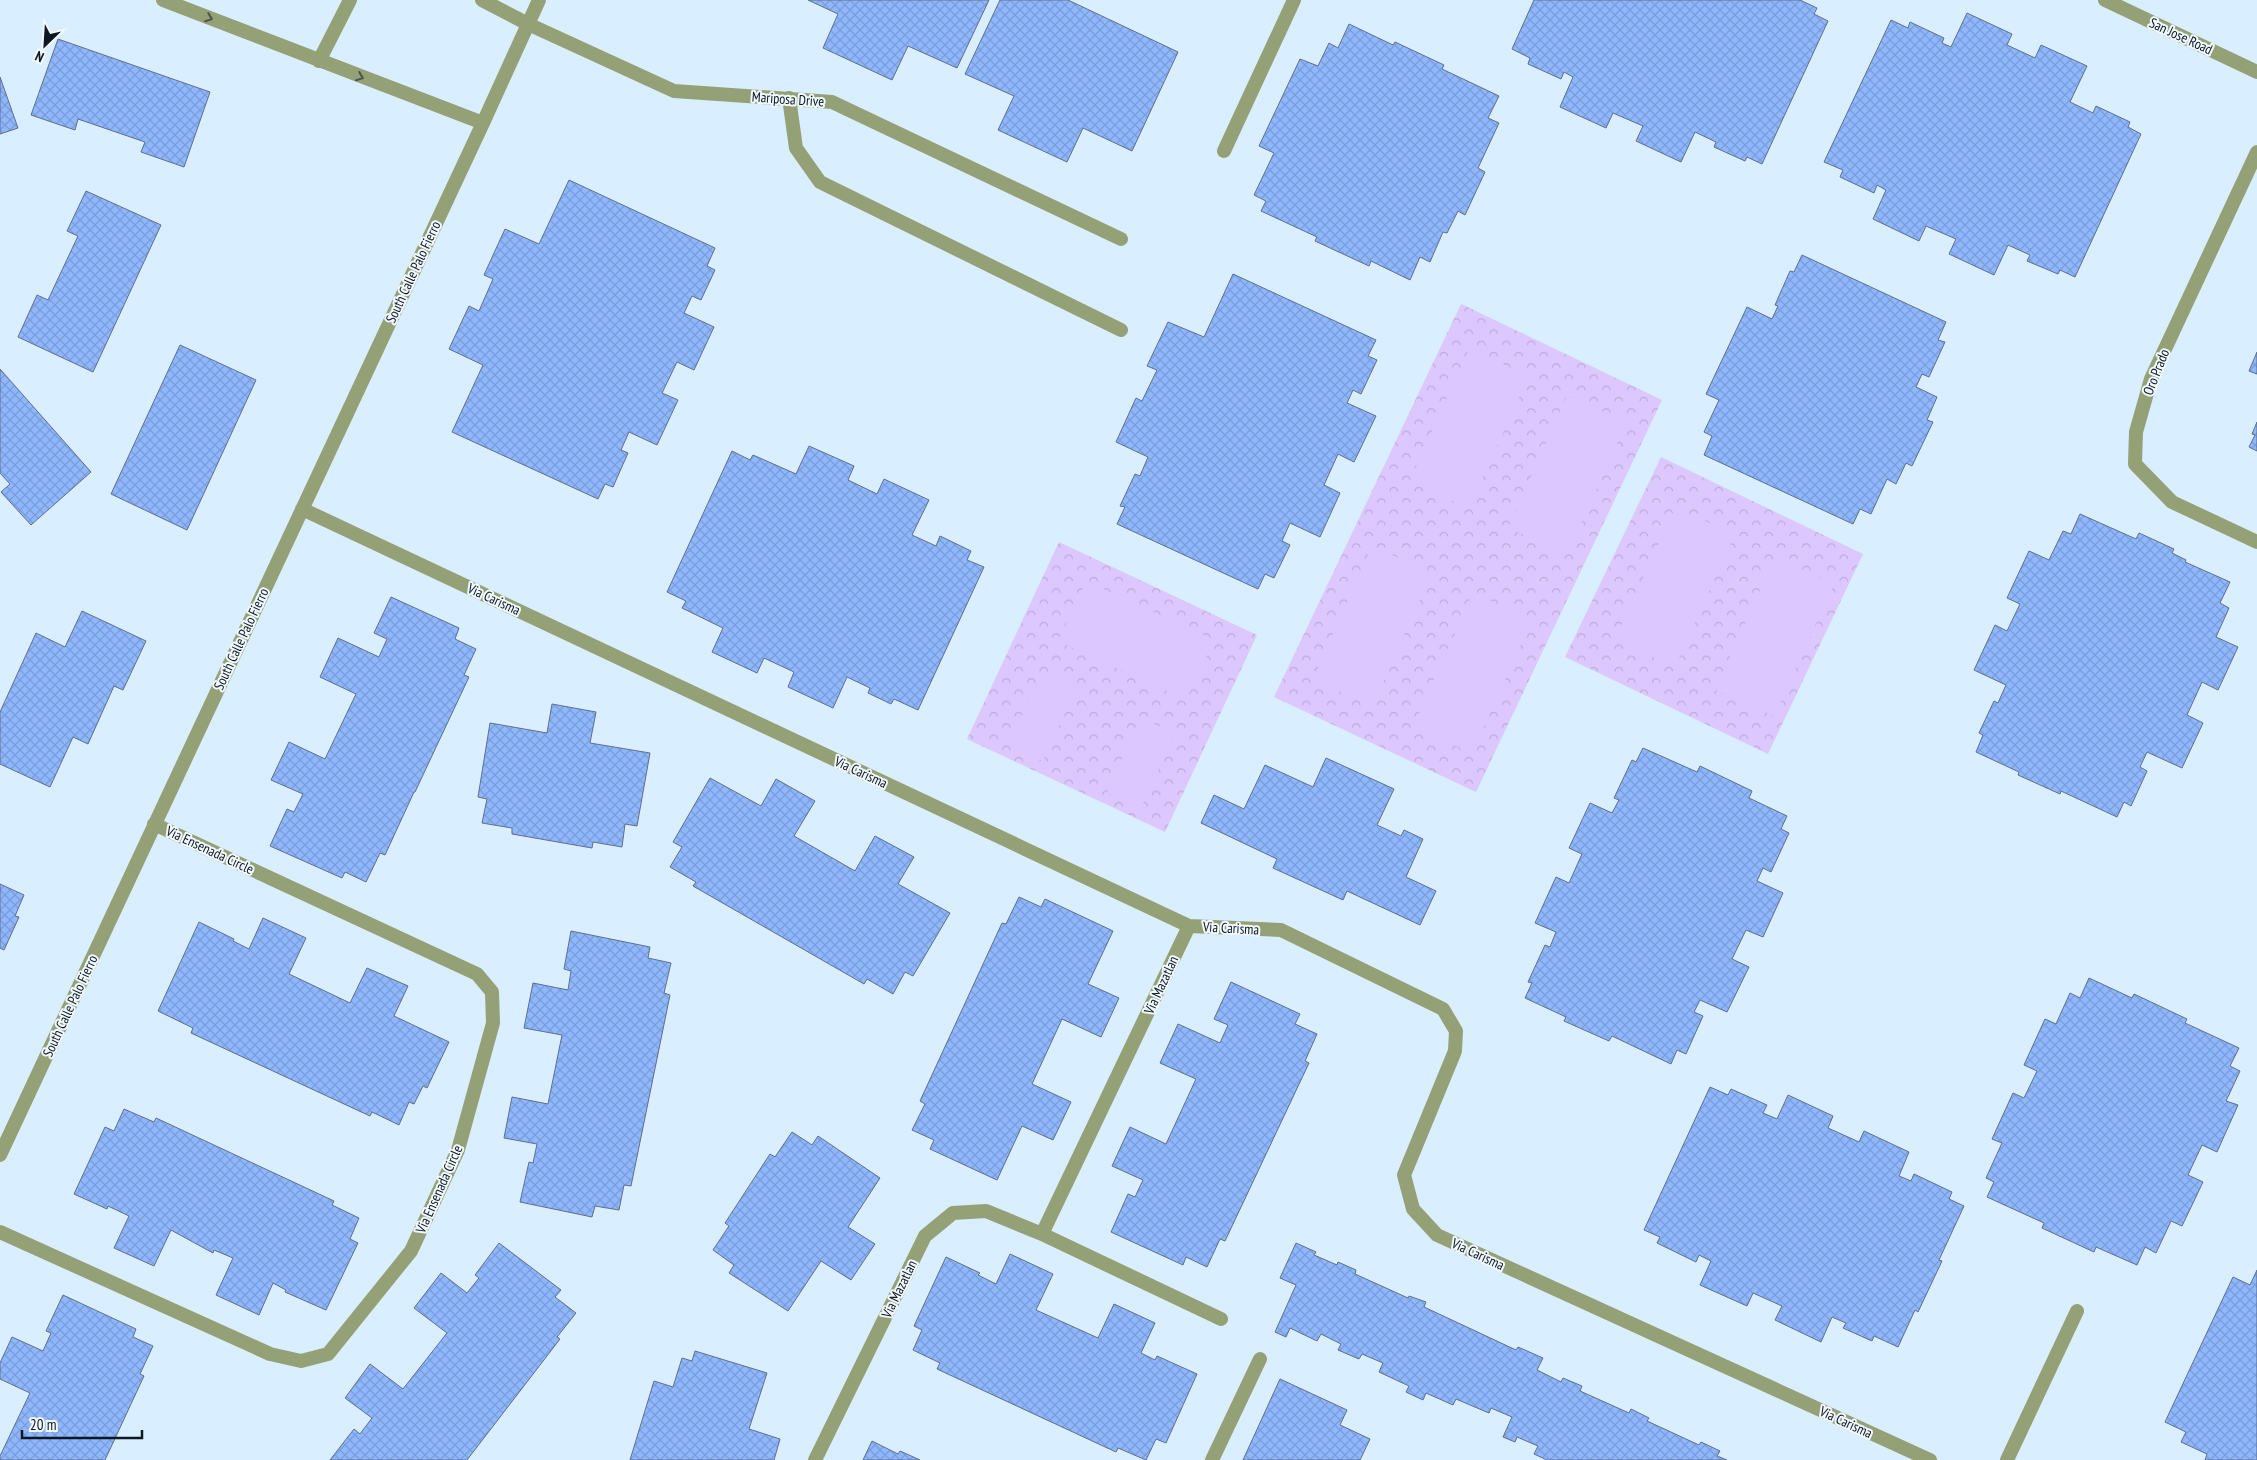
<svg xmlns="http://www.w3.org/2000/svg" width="2257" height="1460" viewBox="0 0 2257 1460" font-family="'PT Sans Narrow',sans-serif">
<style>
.park{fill:url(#park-crowns)}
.pitch{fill:#dcc8fe}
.building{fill:url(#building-cross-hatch);stroke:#5e6f8d}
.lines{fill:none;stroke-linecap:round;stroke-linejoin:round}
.service{stroke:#94a176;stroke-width:14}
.minor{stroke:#94a176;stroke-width:14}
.oneway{stroke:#495648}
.labels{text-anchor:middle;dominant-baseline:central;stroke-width:4;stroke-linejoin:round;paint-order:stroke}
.street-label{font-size:14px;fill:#0c1822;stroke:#f2f9fe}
</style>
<defs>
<pattern id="park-crowns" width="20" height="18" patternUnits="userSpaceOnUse" patternTransform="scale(1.25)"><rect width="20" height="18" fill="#dcc8fe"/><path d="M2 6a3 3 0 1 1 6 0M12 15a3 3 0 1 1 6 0" fill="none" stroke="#bcabd9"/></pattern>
<pattern id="building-cross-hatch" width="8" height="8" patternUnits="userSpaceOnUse" patternTransform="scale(1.25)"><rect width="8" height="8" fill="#8fb7fe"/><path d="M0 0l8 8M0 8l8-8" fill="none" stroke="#7a9dd9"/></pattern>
</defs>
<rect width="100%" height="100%" fill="#d9eefe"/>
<path class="park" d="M1461,304L1662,400L1476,792L1274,697Z
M1661,457L1863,554L1768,754L1565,657Z
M1059,542L1257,635L1165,832L967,739Z"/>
<path class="pitch" d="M1469,349L1529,376L1469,508L1409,482Z
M1567,396L1627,422L1567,555L1508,528Z
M1675,508L1735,534L1675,667L1615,640Z
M1372,546L1432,573L1372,706L1313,679Z
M1775,557L1834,584L1774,716L1715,690Z
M1086,581L1214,640L1186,700L1058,641Z
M1473,593L1532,620L1472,753L1413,727Z
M1042,671L1077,686L1043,761L1008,746Z
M1140,718L1175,733L1141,808L1107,793Z"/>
<path class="building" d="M808,0H989L957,68L908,46L892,80L823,48L838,14Z
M1000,0H1068L1178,52L1132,151L1083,128L1067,162L998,130L1014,96L965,74Z
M1534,0H1800L1817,8L1814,14L1828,21L1762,164L1747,157L1745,161L1714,147L1716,142L1695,132L1681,162L1636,141L1643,126L1613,113L1606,128L1560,107L1573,77L1564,72L1561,79L1528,64L1530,58L1512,49Z
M1967,13L2012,34L2007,45L2035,58L2041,45L2087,66L2070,102L2093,113L2096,106L2130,122L2128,127L2141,134L2075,277L2060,270L2058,274L2027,261L2030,255L2008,245L1994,275L1949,254L1956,239L1926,226L1919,241L1873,219L1886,190L1877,185L1874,193L1840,177L1843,170L1824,162L1891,20L1908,28L1910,22L1944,38L1942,43L1951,47Z
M1349,24L1393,45L1395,42L1444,65L1442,69L1499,96L1488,118L1499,123L1478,168L1485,172L1465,215L1458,211L1447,233L1443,232L1430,262L1420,257L1410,280L1371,261L1369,266L1315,241L1317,237L1261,211L1266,201L1254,195L1274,153L1259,146L1300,59L1318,66L1329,43L1338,48Z
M58,39L210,92L184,167L141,152L145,142L78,119L75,130L31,115Z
M0,77L18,128L0,134Z
M569,180L715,248L707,266L715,270L701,300L692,296L684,313L714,327L694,370L677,362L662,393L678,400L657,445L629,432L621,450L628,453L613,487L605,484L598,499L452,432L483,365L449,349L469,306L479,311L493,279L484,275L505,229L539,244Z
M86,191L161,225L93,372L18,337L37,295L48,300L78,236L67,231Z
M1802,255L1946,322L1938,340L1945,342L1929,377L1922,374L1916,387L1937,397L1927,420L1933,422L1912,466L1906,463L1896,484L1887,479L1871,514L1860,509L1853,524L1704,455L1712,436L1704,432L1719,400L1706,394L1747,307L1772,319L1778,306L1775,305L1790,271L1794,272Z
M1233,274L1376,340L1368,356L1377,360L1361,394L1353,390L1347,403L1376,416L1354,462L1338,454L1324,485L1340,493L1320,537L1290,523L1282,541L1290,545L1274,578L1265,574L1258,589L1117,524L1125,507L1120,506L1135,474L1140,476L1148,457L1116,442L1136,398L1142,401L1157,370L1147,366L1168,322L1204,337Z
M180,345L256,380L187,530L111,494Z
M2257,352V374L2249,371Z
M0,369L91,472L31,525L1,492L10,484L0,473Z
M2257,422V451L2249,447L2255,435L2252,434Z
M809,446L854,466L848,480L877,494L884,479L929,500L912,535L936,546L940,536L971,551L967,560L984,567L918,710L894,699L891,704L868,693L870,688L847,677L833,708L788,687L794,672L764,658L757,673L712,652L723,628L682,608L686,601L667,592L732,451L750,460L753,455L796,474Z
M2080,514L2136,539L2139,533L2174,549L2172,553L2186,560L2185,562L2230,582L2220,603L2229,608L2216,637L2238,647L2218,690L2202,682L2187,715L2203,723L2182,768L2147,752L2140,767L2147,771L2131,806L2124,802L2117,817L2061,791L2060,794L2018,775L2019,772L1976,752L1983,735L1979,733L1994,701L1998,703L2006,685L1974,670L1995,625L2007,631L2020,604L2007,598L2029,551L2049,560L2063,531L2071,534Z
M391,597L459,628L455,639L476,649L464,675L469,677L415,792H414L385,855L380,853L366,882L345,872L342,878L270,846L287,809L294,812L303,794L271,780L289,742L325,759L356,694L320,677L338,638L379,657L387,639L374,633Z
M82,611L146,641L123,690L114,686L88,744L73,737L50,787L0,764V712L36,633L65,647Z
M552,704L596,712L590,743L650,753L637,826L625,824L622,847L593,842L592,848L512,834V828L482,823L487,799L478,797L490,723L547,733Z
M1643,748L1697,772L1700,766L1752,791L1749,798L1787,816L1781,829L1789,833L1771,872L1763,868L1757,881L1783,893L1763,937L1746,930L1732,959L1749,967L1727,1012L1700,1000L1694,1012L1703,1016L1686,1054L1677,1050L1671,1064L1612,1036L1609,1041L1564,1021L1566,1017L1525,998L1532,983L1528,982L1545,945L1550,947L1556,932L1535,923L1556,877L1569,883L1582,854L1569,848L1590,803L1612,813L1619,800L1614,798L1632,760L1636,762Z
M1326,758L1394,789L1377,825L1401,836L1404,830L1423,839L1406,877L1436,891L1420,925L1347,891L1343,900L1273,868L1277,859L1201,823L1214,795L1244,809L1265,765L1313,787Z
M710,778L761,806L776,779L815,801L794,836L855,871L875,836L914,857L898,884L950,913L913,976L905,972L893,994L867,979L864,984L693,886L696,882L670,867L682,847L673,842Z
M0,884L24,895L15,916L19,917L4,950L0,948Z
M1019,897L1041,907L1045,899L1113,931L1088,984L1119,998L1101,1037L1062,1019L1032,1084L1071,1102L1053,1140L1022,1126L997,1180L930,1149L934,1140L912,1130L925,1104L920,1101L1002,923L1006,924Z
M263,918L306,938L289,974L350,1003L367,968L408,986L394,1016L449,1042L427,1088L423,1086L414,1104L409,1102L399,1125L372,1112L370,1116L191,1033L193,1028L158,1011L199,922L234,939L233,941L249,949Z
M571,931L650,947L648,958L671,963L664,993L670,995L631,1186L624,1185L619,1210L595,1206L592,1217L520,1202L529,1162L533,1163L537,1144L504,1138L512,1097L548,1104L562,1035L524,1028L533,983L568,990L571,971L564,969Z
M2089,978L2132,998L2134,994L2187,1019L2185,1023L2239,1048L2230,1066L2240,1071L2226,1101L2238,1105L2217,1152L2202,1145L2188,1175L2203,1182L2182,1226L2171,1221L2156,1253L2145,1247L2137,1265L2096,1247L2094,1252L2042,1228L2044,1223L1987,1197L1994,1182L1986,1178L2002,1143L1992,1139L2013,1093L2024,1098L2037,1071L2024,1065L2045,1019L2056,1024L2070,993L2080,998Z
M1231,982L1300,1014L1295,1024L1317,1034L1305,1061L1309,1063L1225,1241L1220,1239L1207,1267L1186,1257L1183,1265L1111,1232L1128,1194L1135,1197L1143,1180L1112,1166L1130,1127L1166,1144L1196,1079L1160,1063L1178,1024L1220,1043L1228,1025L1214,1019Z
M1710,1087L1728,1095L1731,1089L1767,1105L1763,1113L1777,1119L1788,1095L1833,1116L1828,1128L1859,1142L1864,1131L1909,1152L1899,1176L1911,1181L1914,1174L1952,1192L1949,1199L1964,1206L1939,1260L1942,1261L1918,1312L1915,1310L1898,1347L1874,1336L1872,1341L1843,1328L1846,1323L1832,1317L1821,1342L1775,1320L1782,1306L1753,1293L1747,1306L1700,1285L1711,1261L1699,1255L1696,1262L1657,1243L1660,1237L1644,1230Z
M124,1109L154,1122L156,1118L334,1201L332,1205L359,1218L350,1239L358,1243L326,1310L285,1292L286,1290L273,1283L259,1315L216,1295L233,1258L214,1250L213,1253L171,1230L154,1266L114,1248L129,1216L108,1206L107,1209L74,1194L105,1127L114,1131Z
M792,1132L812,1145L818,1136L880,1178L848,1227L875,1244L851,1280L821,1261L788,1311L729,1273L734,1265L713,1250L729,1226L725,1223L770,1154L775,1157Z
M499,1243L561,1290L555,1297L576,1313L557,1337L560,1339L467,1460H330L354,1429L360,1434L372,1418L345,1398L370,1364L403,1389L447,1333L414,1308L441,1273L467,1293L479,1278L475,1275Z
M1296,1243L1316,1252L1314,1255L1337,1265L1338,1262L1356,1270L1355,1274L1408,1298L1409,1296L1426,1302L1424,1307L1516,1350L1518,1347L1543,1358L1537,1370L1561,1382L1563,1378L1582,1386L1580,1391L1629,1413L1631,1409L1649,1418L1647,1421L1699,1445L1701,1442L1720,1451L1717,1456L1727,1460H1547L1534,1454L1538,1446L1517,1437L1515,1442L1503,1437L1512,1417L1491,1408L1489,1413L1456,1399L1453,1405L1426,1393L1423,1400L1406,1392L1409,1386L1379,1372L1383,1363L1362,1354L1359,1359L1338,1350L1341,1344L1321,1334L1317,1341L1290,1328L1286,1337L1275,1332L1296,1285L1280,1278Z
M1010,1254L1053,1274L1036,1310L1098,1338L1114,1304L1155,1323L1141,1353L1155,1360L1157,1356L1197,1374L1166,1443L1156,1439L1146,1460L1118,1448L1116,1452L937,1369L940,1363L913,1350L922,1330L914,1326L946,1257L980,1273L978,1275L996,1284Z
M2257,1270V1460H2205L2207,1454L2181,1442L2186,1432L2165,1422L2233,1277L2250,1285Z
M63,1295L136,1329L133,1337L153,1346L140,1374L144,1376L105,1460H0V1456L30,1393L0,1379V1363L12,1337L43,1351L51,1333L46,1331Z
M695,1351L767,1373L749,1429L780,1439L774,1460H630L654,1381L673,1387L682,1358L692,1361Z
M1280,1379L1347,1410L1340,1425L1370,1439L1360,1460H1243Z
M872,1441L898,1454L900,1451L920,1460H863Z"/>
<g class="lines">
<path class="service" d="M789,98L796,148L820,182L1121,330
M1224,151L1294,0
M1212,1460L1260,1359
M2007,1460L2077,1311"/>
<path class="minor" d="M163,0L483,123
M482,0L528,24L674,91L832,102L1121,239
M2105,0L2257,72
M319,61L350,0
M2257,152L2151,379L2136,432L2135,464L2172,502L2257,542
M302,509L1189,926L1281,930L1443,1009L1456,1031L1455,1051L1404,1175L1413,1209L1437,1235L1930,1460
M0,1155L483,123L539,0
M0,1232L270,1354L301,1361L328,1354L411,1251L458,1150L493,1023L492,992L477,974L154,824
M1042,1234L1189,926
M815,1460L925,1236L953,1213L986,1211L1042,1234L1221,1319"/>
</g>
<defs><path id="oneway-chevron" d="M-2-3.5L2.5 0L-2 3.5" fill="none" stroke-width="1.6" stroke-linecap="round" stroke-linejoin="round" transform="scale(1.25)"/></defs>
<g class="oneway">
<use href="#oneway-chevron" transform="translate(209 18) rotate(21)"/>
<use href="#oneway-chevron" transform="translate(360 77) rotate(21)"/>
</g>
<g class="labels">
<g class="street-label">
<text transform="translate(2181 36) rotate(25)">San Jose Road</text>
<text transform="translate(788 99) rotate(4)">Mariposa Drive</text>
<text transform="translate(413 272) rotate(-65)">South Calle Palo Fierro</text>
<text transform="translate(2156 372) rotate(-68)">Oro Prado</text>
<text transform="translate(494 599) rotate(25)">Via Carisma</text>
<text transform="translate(241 639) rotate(-65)">South Calle Palo Fierro</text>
<text transform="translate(861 772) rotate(25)">Via Carisma</text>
<text transform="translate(210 850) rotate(25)">Via Ensenada Circle</text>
<text transform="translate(1231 928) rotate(3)">Via Carisma</text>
<text transform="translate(1161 985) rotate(-65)">Via Mazatlan</text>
<text transform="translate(70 1006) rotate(-65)">South Calle Palo Fierro</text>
<text transform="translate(439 1189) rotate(-66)">Via Ensenada Circle</text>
<text transform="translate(1478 1254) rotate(25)">Via Carisma</text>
<text transform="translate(899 1289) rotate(-64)">Via Mazatlan</text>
<text transform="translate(1846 1422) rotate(25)">Via Carisma</text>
</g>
</g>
<g transform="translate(45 45) rotate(205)" stroke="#f2f9fe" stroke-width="4" paint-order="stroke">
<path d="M0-4L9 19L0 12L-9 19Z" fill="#0c1822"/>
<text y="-8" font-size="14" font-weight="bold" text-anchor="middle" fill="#0c1822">N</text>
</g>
<path d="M22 1430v8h120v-8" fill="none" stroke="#0c1822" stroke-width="2.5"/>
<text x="30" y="1430" font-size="15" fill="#0c1822" stroke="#f2f9fe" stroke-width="4" paint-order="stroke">20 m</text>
</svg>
